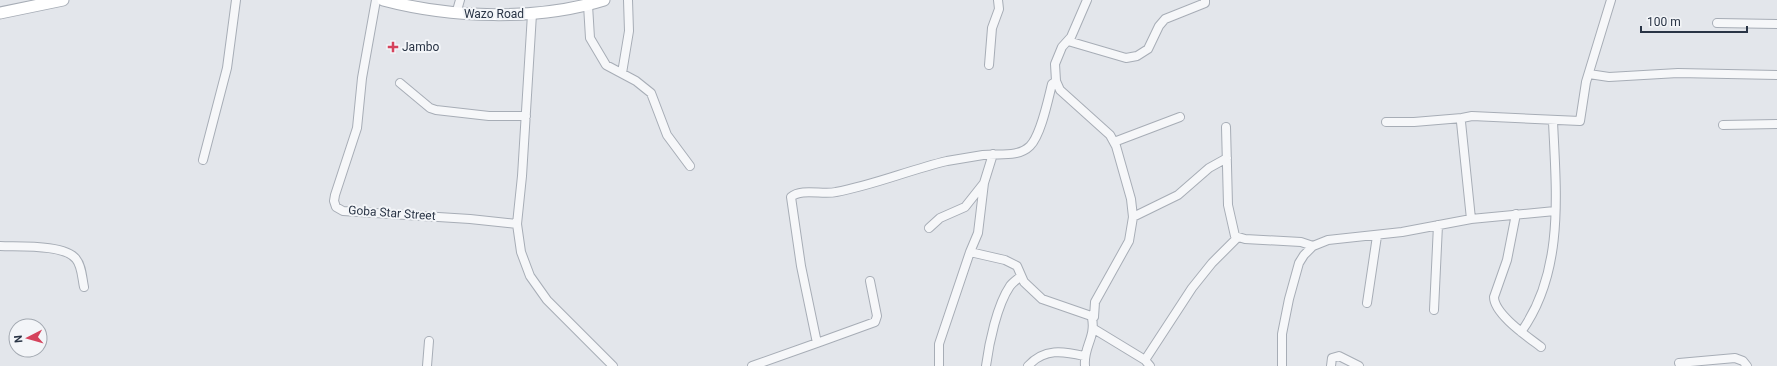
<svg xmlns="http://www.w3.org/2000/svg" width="1777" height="366" viewBox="0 0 1777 366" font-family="Roboto,sans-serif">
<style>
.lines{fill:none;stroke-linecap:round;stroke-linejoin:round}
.minor-casing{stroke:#a7adb6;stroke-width:10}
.secondary-casing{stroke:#a7adb6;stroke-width:13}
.minor{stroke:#f6f7f9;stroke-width:8}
.secondary{stroke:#fff;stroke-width:11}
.poi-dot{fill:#d5435c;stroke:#f3f5f8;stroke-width:1.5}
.labels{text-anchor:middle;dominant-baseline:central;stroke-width:4;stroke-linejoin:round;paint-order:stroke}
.street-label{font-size:12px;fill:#293445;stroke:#f3f5f8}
.poi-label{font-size:12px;fill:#293445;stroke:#f3f5f8;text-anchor:start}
</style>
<rect width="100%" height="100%" fill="#e3e6eb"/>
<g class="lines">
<defs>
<path id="minor" d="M376,0L362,78L357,128L335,195L334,201L336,207L343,211L470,219L517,224
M588,5L590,38L606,65L636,81L651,93L667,135L690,166
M456,14L460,0
M532,14L522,176L517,224L521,252L530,276L547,300L613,366
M1717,23L1777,24
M1068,41L1126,58L1137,56L1148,49L1159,26L1165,19L1205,3V0
M989,65L992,28L999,9L998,0
M622,73L629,31L628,0
M1589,74L1609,77L1678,73L1777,75
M400,83L430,108L436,110L489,116H526
M1386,122H1414L1462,118
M1723,125L1777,124
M1226,127L1228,205L1235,236L1245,239L1301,242L1313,246
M1114,142L1180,117
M203,160L227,68L236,0
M1516,214L1507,260L1494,297C1494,314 1528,337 1541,347
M1133,217L1178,195L1209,168L1227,158
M1471,219L1461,122L1462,118L1472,116L1580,121L1586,82L1611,0
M929,228L940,218L965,207L984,183
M0,246C18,247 65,244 76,259C82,266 82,278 84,287
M970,252L1005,260L1017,266L1024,282L1042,299L1094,317
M870,281L877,316L875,322L817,343L801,266L791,197C801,188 823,195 836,192C874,185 909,170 947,161C959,159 971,157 983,155C998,153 1018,158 1030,146C1041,135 1048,100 1052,84L1056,81
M1367,303L1377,236
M1434,310L1438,225
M1094,329L1145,360L1150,366
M1521,332C1565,271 1556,191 1553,121
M1145,360L1192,288L1212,263L1237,238
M1679,363L1735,358L1743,361L1747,366
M427,366L429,341
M752,366L817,343
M939,366V344L970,252L978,233L984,183L993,154
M986,366C989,343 997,305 1010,286C1013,282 1018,279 1021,276
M1028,366C1044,348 1063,351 1084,356
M1085,366C1083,347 1096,338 1092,318L1094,317L1095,302L1129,241L1133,217L1131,199L1116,146L1110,135L1060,90L1056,81L1055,64L1062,47L1071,37L1087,0
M1282,366V334L1289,299L1299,263L1304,255L1313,246L1328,240L1402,232L1471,219L1555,211
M1331,366L1332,358L1339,356L1359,366"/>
<path id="secondary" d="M383,0C451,18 537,21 604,0
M0,13L63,0"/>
</defs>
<use href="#minor" class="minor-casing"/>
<use href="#secondary" class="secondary-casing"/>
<use href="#minor" class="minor"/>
<use href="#secondary" class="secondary"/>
</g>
<path class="poi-dot" d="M391 41h4v4h4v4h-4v4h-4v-4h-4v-4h4z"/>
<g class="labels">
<g class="street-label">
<text x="494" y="14">Wazo Road</text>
<text transform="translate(392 213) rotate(4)">Goba Star Street</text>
</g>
<g class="poi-label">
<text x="402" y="47">Jambo</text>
</g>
</g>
<g transform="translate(28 338) rotate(264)"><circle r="19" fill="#f3f5f8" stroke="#a2a8b0"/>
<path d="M0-3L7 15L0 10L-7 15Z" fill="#d5435c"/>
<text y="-6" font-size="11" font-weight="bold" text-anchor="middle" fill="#293445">N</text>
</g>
<path d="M1641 26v6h106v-6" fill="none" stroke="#293445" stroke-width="2"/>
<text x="1647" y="26" font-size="12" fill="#293445" stroke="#f3f5f8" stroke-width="3" paint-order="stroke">100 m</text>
</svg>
